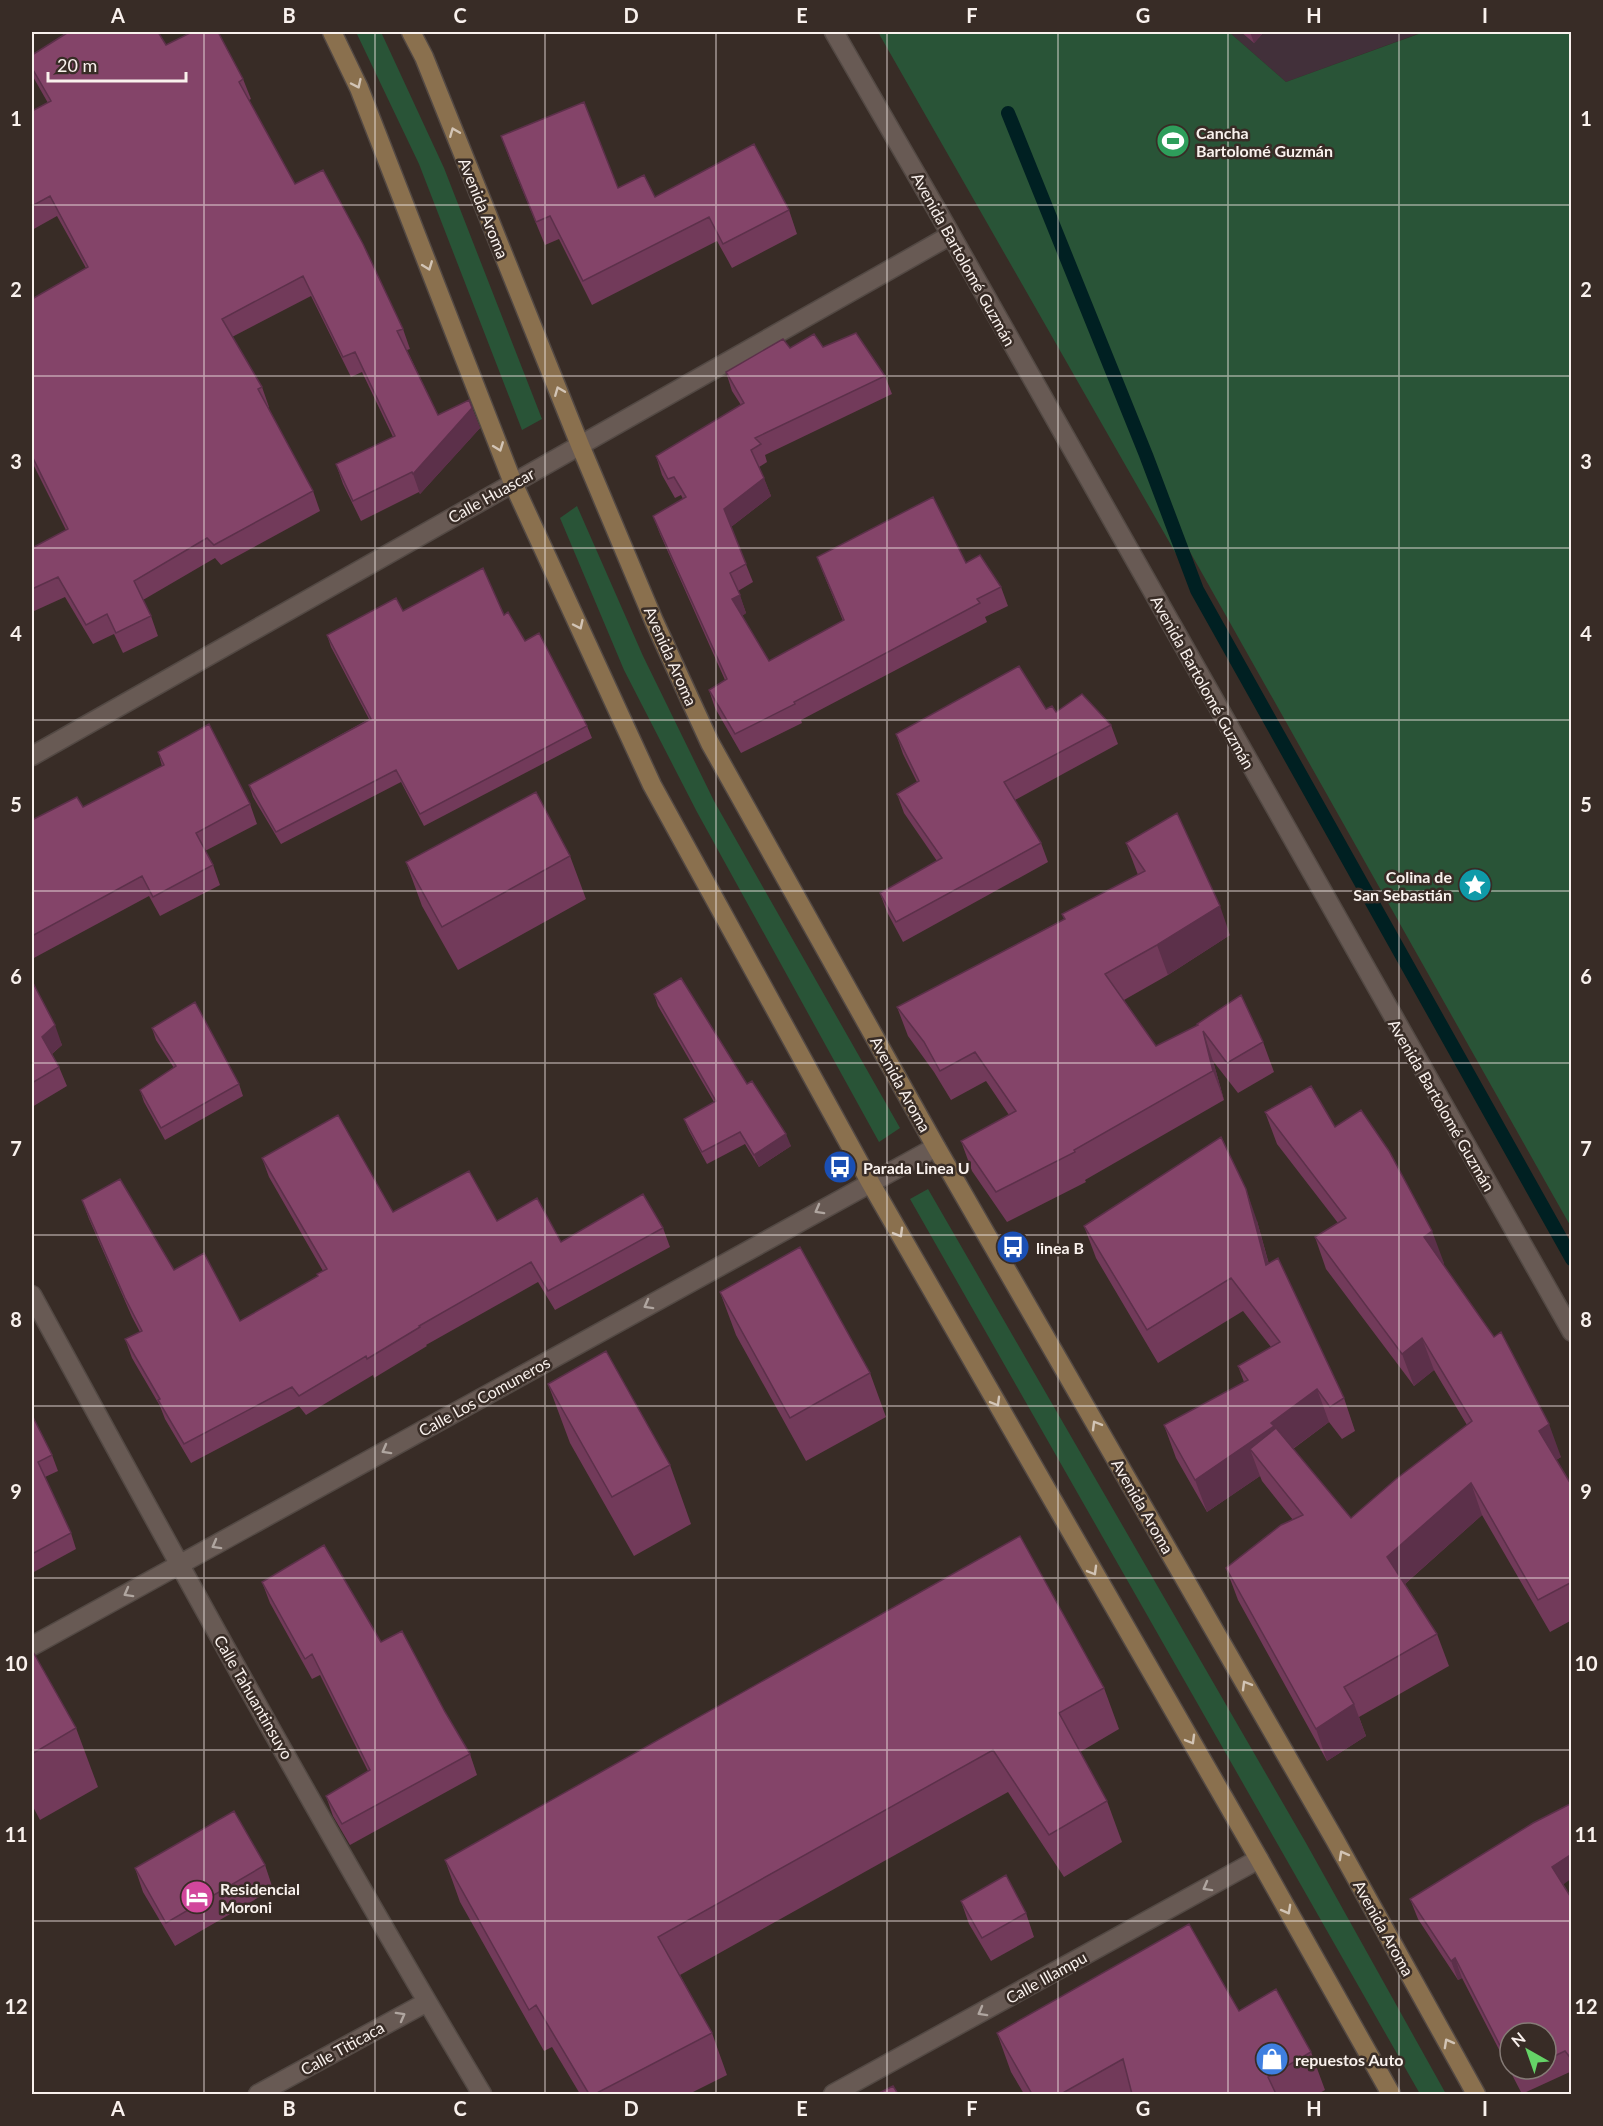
<svg xmlns="http://www.w3.org/2000/svg" width="1603" height="2126" viewBox="0 0 1603 2126" font-family="Lato,sans-serif">
<style>
.education{fill:#42303a}
.green{fill:#295437}
.lines{fill:none;stroke-linecap:round;stroke-linejoin:round}
.stream{stroke:#002022;stroke-width:14}
.street-casing{stroke:#534944;stroke-width:21}
.secondary-casing{stroke:#534944;stroke-width:21}
.street{stroke:#685a54;stroke-width:18}
.secondary{stroke:#8a704e;stroke-width:18}
.wall{fill:#723a5a;fill-rule:evenodd}
.shaded-wall{fill:#5c304a}
.building{fill:#844469;stroke:#5c304a;stroke-width:1.5}
.oneway{stroke:#d2c4b5}
.oneway2{stroke:#b0a6a0}
.grid{fill:none;stroke:#f9f1ed;stroke-width:1.5;stroke-opacity:0.55}
.labels{text-anchor:middle;dominant-baseline:central;stroke-width:5;stroke-linejoin:round;paint-order:stroke}
.poi-label{font-size:16px;font-weight:bold;fill:#f9f1ed;stroke:#382c26;text-anchor:start}
.street-label{font-size:16px;fill:#f9f1ed;stroke:#382c26}
.neatline{fill:none;stroke:#f9f1ed;stroke-width:2}
.grid-label{font-size:20px;text-anchor:middle;font-weight:bold;fill:#f9f1ed}
</style>
<rect width="100%" height="100%" fill="#382c26"/>
<path class="education" d="M1229,32H1423L1286,82Z"/>
<path class="green" d="M356,32H381L444,168L542,419L522,430L419,164Z
M878,32H1229L1286,82L1424,32H1571V1227L1185,543L1183,566Z
M577,506L643,656L714,801L900,1128L879,1142L697,812L624,670L560,518Z
M928,1189L1306,1843L1446,2094H1420L910,1199Z"/>
<g class="lines">
<path class="stream" d="M1008,113L1146,455L1197,590L1572,1259"/>
<defs>
<path id="street" d="M834,32L938,212L1572,1332
M32,756L951,235
M32,1295C178,1563 325,1832 482,2094
M32,1646L936,1147
M258,2094L427,2002
M833,2094L1259,1859"/>
<path id="secondary" d="M332,32L359,88L513,483L652,785L870,1182L1259,1859L1391,2094
M411,32L424,57L580,445L654,621L710,743L936,1147L1335,1840L1476,2094"/>
</defs>
<use href="#street" class="street-casing"/>
<use href="#secondary" class="secondary-casing"/>
<use href="#street" class="street"/>
<use href="#secondary" class="secondary"/>
</g>
<path class="wall" d="M62,32H158L166,45L243,79L251,99L249,100L295,184L403,329L410,349L407,350L438,415L472,408L480,428L420,494L419,492L361,521L343,484L336,464L393,437L362,372L351,377L311,296L232,337L262,387L269,407L268,408L313,491L320,511L221,565L215,558L143,600L151,616L158,636L123,653L114,634L93,644L65,597L32,612V548L66,530L32,462V299L86,268L57,216L32,230V111L48,103L32,75V55L63,35Z
M1241,32H1264L1254,43Z
M501,136L618,188L655,197L789,210L797,234L732,268L717,241L592,305L559,239L545,245L510,160Z
M823,347L885,376L892,394L765,455L767,462L759,467L771,496L731,527L753,582L738,591L746,613L742,616L769,661L843,621L824,575L817,557L966,563L1001,587L1008,606L985,617L987,622L801,720L802,723L741,753L715,708L709,690L725,680L660,534L653,516L683,499L681,495L675,498L662,475L656,456L741,405L732,391L726,372L790,348Z
M403,611L504,615L525,641L587,726L592,738L424,826L401,782L281,844L253,797L249,785L369,719L331,647L327,635Z
M1046,709L1111,725L1118,744L1015,800L1041,843L1048,862L903,942L887,912L880,893L937,861L904,813L897,794L917,782L903,754L896,734Z
M158,752L250,804L257,824L205,851L213,865L220,885L160,916L149,896L32,959V820L83,807L162,766Z
M1126,843L1230,935L1168,975L1124,1000L1156,1046L1198,1025L1263,1042L1274,1072L1238,1093L1213,1061L1224,1100L1085,1180L1086,1182L1007,1222L972,1171L961,1141L1009,1115L986,1081L951,1100L934,1072L908,1036L897,1007L1064,919L1062,914L1138,875Z
M570,856L586,899L458,970L422,906L406,862Z
M32,981L62,1045L52,1054L59,1067L67,1086L32,1107Z
M654,994L747,1084L791,1146L759,1167L745,1144L707,1164L689,1131L684,1119L714,1102L658,1006Z
M152,1028L239,1084L243,1096L165,1140L144,1102L140,1090L174,1068L156,1040Z
M1265,1112L1335,1127L1444,1263L1443,1264L1561,1457L1556,1460L1572,1486V1620L1550,1632L1482,1515L1405,1584L1437,1634L1449,1666L1359,1717L1366,1736L1327,1761L1238,1600L1226,1568L1293,1520L1262,1481L1260,1476L1207,1512L1176,1458L1164,1425L1244,1382L1238,1366L1271,1347L1243,1311L1158,1363L1096,1258L1084,1226L1257,1221L1269,1264L1344,1398L1355,1431L1342,1439L1329,1422L1293,1449L1351,1518L1467,1425L1434,1370L1414,1386L1326,1269L1315,1237L1338,1223L1277,1144Z
M262,1158L393,1212L497,1221L561,1242L663,1228L670,1247L555,1310L538,1282L426,1345L427,1346L374,1378L373,1375L306,1415L299,1406L191,1463L165,1419L160,1406L132,1358L125,1339L140,1332L132,1317L89,1219L82,1200L174,1270L240,1321L318,1276L323,1271L269,1177Z
M720,1292L870,1373L886,1417L806,1461L736,1335Z
M548,1384L670,1465L691,1524L634,1556L570,1443Z
M32,1418L52,1455L58,1471L45,1477L71,1533L76,1549L32,1573Z
M262,1582L381,1642L445,1712L470,1754L477,1775L350,1845L333,1816L326,1796L368,1771L320,1675L312,1679L270,1603Z
M32,1650L76,1728L98,1787L40,1820L32,1805Z
M1104,1688L1119,1729L1080,1752L1107,1801L1122,1842L1064,1877L1008,1792L680,1975L712,2033L727,2075L689,2094H580L552,2047L544,2051L460,1902L445,1860Z
M265,1865L273,1889L175,1946L143,1892L135,1868Z
M1563,1884L1572,1899V2071L1522,2094L1462,1978L1458,1980L1418,1919L1410,1899ZM1510,2033H1546V2069H1510Z
M961,1901L1026,1913L1034,1937L991,1961L969,1924Z
M1239,2011L1311,2052L1325,2090L1318,2094H1024L1011,2072L997,2033Z"/>
<path class="shaded-wall" d="M1250,32H1264L1254,43Z
M472,408L480,428L420,494L413,474Z
M764,478L771,496L731,527L724,509Z
M740,595L746,613L739,618L732,599Z
M1220,906L1230,935L1168,975L1157,945Z
M55,1025L62,1045L49,1056L42,1037Z
M1203,1031L1213,1061L1224,1100L1213,1071Z
M786,1134L791,1146L759,1167L754,1155Z
M1246,1189L1257,1221L1278,1298L1266,1265Z
M1432,1231L1444,1263L1435,1269L1424,1237Z
M1422,1338L1434,1370L1414,1386L1402,1354Z
M1317,1389L1329,1422L1284,1455L1250,1449L1260,1476L1207,1512L1195,1480Z
M1549,1424L1561,1457L1551,1463L1539,1431Z
M1471,1483L1482,1515L1399,1589L1387,1557Z
M1354,1704L1366,1736L1327,1761L1316,1729Z
M1572,1854V1878L1560,1887L1552,1867Z
M1455,1958L1462,1978L1458,1980L1451,1961Z"/>
<path class="building" d="M66,32H158L166,45L192,32H218L243,79L239,82L295,184L323,170L363,244L403,329L397,331L438,415L469,400L472,408L413,474L412,472L353,501L336,464L395,436L355,352L343,357L303,276L222,319L262,387L258,389L313,491L214,545L207,538L134,581L151,616L116,633L107,614L86,625L58,577L32,589V548L68,529L32,456V299L88,267L50,196L32,206V111L51,101L32,68V55L67,33Z
M584,102L618,188L644,175L655,197L754,144L789,210L723,244L709,217L583,281L550,216L536,222L501,136Z
M856,333L885,376L755,438L761,444L751,450L764,478L724,509L746,564L730,573L740,595L732,599L769,661L844,620L817,557L933,497L966,563L980,555L1001,587L977,599L980,603L794,702L795,704L735,734L709,690L727,679L653,516L686,497L674,477L668,479L656,456L744,403L726,372L783,339L790,348L814,334L823,347Z
M483,568L504,615L508,612L525,641L539,633L587,726L420,814L396,770L276,832L249,785L371,719L327,635L396,598L403,611Z
M1019,666L1046,709L1052,706L1056,712L1082,694L1111,725L1004,782L1041,843L896,922L880,893L942,858L897,794L919,781L896,734Z
M209,724L250,804L196,833L213,865L153,897L142,876L32,936V820L77,797L83,807L164,765L158,752Z
M536,792L570,856L442,927L406,862Z
M1177,813L1220,906L1157,945L1105,974L1156,1046L1198,1025L1197,1024L1241,995L1263,1042L1227,1063L1203,1031L1213,1071L1074,1150L1075,1152L996,1192L961,1141L1016,1111L975,1052L940,1071L924,1042L897,1007L1065,919L1062,914L1145,871L1126,843Z
M681,978L747,1084L752,1081L786,1134L754,1155L740,1132L702,1152L684,1119L716,1101L654,994Z
M32,981L55,1025L42,1037L59,1067L32,1083Z
M195,1002L239,1084L161,1128L140,1090L176,1066L152,1028Z
M1311,1086L1335,1127L1361,1110L1389,1151L1432,1231L1424,1237L1494,1337L1501,1332L1549,1424L1539,1431L1572,1486V1582L1538,1600L1471,1483L1387,1557L1437,1634L1344,1687L1354,1704L1316,1729L1226,1568L1281,1525L1303,1515L1250,1449L1276,1428L1351,1518L1396,1479L1472,1421L1422,1338L1402,1354L1315,1237L1346,1218L1265,1112Z
M338,1115L393,1212L469,1171L497,1221L537,1198L561,1242L643,1194L663,1228L548,1291L531,1262L419,1326L420,1327L367,1359L366,1356L299,1396L292,1387L184,1444L158,1400L160,1399L125,1339L142,1331L125,1298L82,1200L120,1179L174,1270L204,1253L240,1321L318,1276L317,1274L327,1269L262,1158Z
M1221,1137L1246,1189L1266,1265L1278,1258L1344,1398L1330,1407L1317,1389L1271,1423L1274,1426L1195,1480L1164,1425L1248,1380L1238,1366L1280,1342L1231,1278L1147,1330L1084,1226Z
M800,1247L870,1373L790,1418L720,1292Z
M606,1351L670,1465L612,1497L548,1384Z
M33,1417L52,1455L38,1462L71,1533L32,1554V1418Z
M1020,1536L1104,1688L1059,1713L1107,1801L1049,1835L993,1750L658,1937L712,2033L595,2094H589L536,2005L529,2010L445,1860Z
M324,1545L381,1642L402,1631L445,1712L470,1754L342,1824L326,1796L370,1770L312,1654L305,1659L262,1582Z
M32,1650L76,1728L32,1754Z
M1572,1803V1854L1552,1867L1572,1899V2060L1565,2051L1546,2060V2033H1510V2065L1455,1958L1451,1961L1410,1899L1533,1823Z
M234,1811L265,1865L166,1923L135,1868Z
M1006,1875L1026,1913L982,1938L961,1901Z
M1189,1924L1239,2011L1276,1989L1311,2052L1268,2077L1276,2094H1132L1123,2059L1061,2094H1032L997,2033Z
M1512,2069H1528L1515,2075Z
M893,2086L898,2094H877Z"/>
<defs><path id="oneway-chevron" d="M-2-3.5L2.5 0L-2 3.5" fill="none" stroke-width="1.6" stroke-linecap="round" stroke-linejoin="round" transform="scale(1.5)"/></defs>
<g class="oneway">
<use href="#oneway-chevron" transform="translate(357 84) rotate(65)"/>
<use href="#oneway-chevron" transform="translate(454 132) rotate(-112)"/>
<use href="#oneway-chevron" transform="translate(428 266) rotate(69)"/>
<use href="#oneway-chevron" transform="translate(559 391) rotate(-112)"/>
<use href="#oneway-chevron" transform="translate(499 447) rotate(69)"/>
<use href="#oneway-chevron" transform="translate(579 625) rotate(65)"/>
<use href="#oneway-chevron" transform="translate(899 1233) rotate(60)"/>
<use href="#oneway-chevron" transform="translate(996 1402) rotate(60)"/>
<use href="#oneway-chevron" transform="translate(1096 1425) rotate(-120)"/>
<use href="#oneway-chevron" transform="translate(1093 1571) rotate(60)"/>
<use href="#oneway-chevron" transform="translate(1246 1685) rotate(-120)"/>
<use href="#oneway-chevron" transform="translate(1191 1740) rotate(60)"/>
<use href="#oneway-chevron" transform="translate(1343 1855) rotate(-119)"/>
<use href="#oneway-chevron" transform="translate(1287 1910) rotate(61)"/>
<use href="#oneway-chevron" transform="translate(1448 2043) rotate(-119)"/>
</g>
<g class="oneway2">
<use href="#oneway-chevron" transform="translate(819 1210) rotate(151)"/>
<use href="#oneway-chevron" transform="translate(648 1305) rotate(151)"/>
<use href="#oneway-chevron" transform="translate(386 1450) rotate(151)"/>
<use href="#oneway-chevron" transform="translate(216 1545) rotate(151)"/>
<use href="#oneway-chevron" transform="translate(128 1593) rotate(151)"/>
<use href="#oneway-chevron" transform="translate(1207 1887) rotate(151)"/>
<use href="#oneway-chevron" transform="translate(982 2012) rotate(151)"/>
<use href="#oneway-chevron" transform="translate(401 2016) rotate(-29)"/>
</g>
<path class="grid" d="M204,32V2094M375,32V2094M545,32V2094M716,32V2094M887,32V2094M1058,32V2094M1228,32V2094M1399,32V2094M32,205H1572M32,376H1572M32,548H1572M32,720H1572M32,891H1572M32,1063H1572M32,1235H1572M32,1406H1572M32,1578H1572M32,1750H1572M32,1921H1572"/>
<defs>
<symbol id="stadium-disc" viewBox="-11 -11 22 22"><circle r="9.5" fill="#2e9e5b" stroke="#382c26"/><path d="M0-5a6.5 5 0 1 0 0 10a6.5 5 0 1 0 0-10ZM-3.5-1.8h7v3.6h-7Z" fill="#fff"/></symbol>
<symbol id="sight-disc" viewBox="-11 -11 22 22"><circle r="9.5" fill="#0f9aa8" stroke="#382c26"/><path d="M0-6L1.8-2.2L6-1.7L2.9 1.2L3.7 5.4L0 3.3L-3.7 5.4L-2.9 1.2L-6-1.7L-1.8-2.2Z" fill="#fff"/></symbol>
<symbol id="bus-disc" viewBox="-11 -11 22 22"><circle r="9.5" fill="#1a4fb4" stroke="#382c26"/><path d="M-5-6H5V4H4V6H2V4H-2V6H-4V4H-5ZM-3.5-4V0h7V-4ZM-3.5 1.2v1.5H-2V1.2ZM2 1.2v1.5H3.5V1.2Z" fill="#fff"/></symbol>
<symbol id="hotel-disc" viewBox="-11 -11 22 22"><circle r="9.5" fill="#d1479c" stroke="#382c26"/><path d="M-6-4.5h1.5V1H6V5H4.5V3h-9V5H-6ZM-4 0a1.8 1.8 0 1 1 3.6 0ZM.5 0V-2.5h3Q6-2.5 6 0Z" fill="#fff"/></symbol>
<symbol id="shop-disc" viewBox="-11 -11 22 22"><circle r="9.5" fill="#3f7fe0" stroke="#382c26"/><path d="M-5-2.5h2.3a2.7 3.5 0 0 1 5.4 0H5L5.5 6h-11ZM-1.5-2.5h3a1.5 2.3 0 0 0-3 0Z" fill="#fff"/></symbol>
</defs>
<g fill-rule="evenodd">
<use href="#stadium-disc" x="1154" y="122" width="38" height="38"/>
<use href="#sight-disc" x="1456" y="866" width="38" height="38"/>
<use href="#bus-disc" x="821" y="1148" width="38" height="38"/>
<use href="#bus-disc" x="994" y="1228" width="38" height="38"/>
<use href="#hotel-disc" x="178" y="1878" width="38" height="38"/>
<use href="#shop-disc" x="1253" y="2040" width="38" height="38"/>
</g>
<g class="labels">
<g class="poi-label">
<text x="1196" y="132">Cancha<tspan x="1196" dy="18">Bartolomé Guzmán</tspan></text>
<text x="1452" y="876" text-anchor="end">Colina de<tspan x="1452" dy="18">San Sebastián</tspan></text>
<text x="863" y="1167">Parada Linea U</text>
<text x="1036" y="1247">linea B</text>
<text x="220" y="1888">Residencial<tspan x="220" dy="18">Moroni</tspan></text>
<text x="1295" y="2059">repuestos Auto</text>
</g>
<g class="street-label">
<text transform="translate(484 208) rotate(68)">Avenida Aroma</text>
<text transform="translate(964 259) rotate(61)">Avenida Bartolomé Guzmán</text>
<text transform="translate(491 495) rotate(-29)">Calle Huascar</text>
<text transform="translate(671 656) rotate(66)">Avenida Aroma</text>
<text transform="translate(1203 682) rotate(61)">Avenida Bartolomé Guzmán</text>
<text transform="translate(901 1084) rotate(61)">Avenida Aroma</text>
<text transform="translate(1442 1105) rotate(60)">Avenida Bartolomé Guzmán</text>
<text transform="translate(484 1396) rotate(-29)">Calle Los Comuneros</text>
<text transform="translate(1143 1506) rotate(60)">Avenida Aroma</text>
<text transform="translate(254 1697) rotate(60)">Calle Tahuantinsuyo</text>
<text transform="translate(1384 1928) rotate(61)">Avenida Aroma</text>
<text transform="translate(1046 1977) rotate(-29)">Calle Illampu</text>
<text transform="translate(342 2048) rotate(-29)">Calle Titicaca</text>
</g>
</g>
<rect width="1603" height="2126" fill="none" stroke="#382c26" stroke-width="66"/>
<g transform="translate(1528 2051) rotate(320)"><circle r="28" fill="#382c26" stroke="#857b76" stroke-width="1.5"/>
<path d="M0-4.5L10 22L0 15L-10 22Z" fill="#65d467"/>
<text y="-9" font-size="16" font-weight="bold" text-anchor="middle" fill="#f9f1ed">N</text>
</g>
<path d="M48 72v9h138v-9" fill="none" stroke="#f9f1ed" stroke-width="3"/>
<text x="57" y="72" font-size="18" fill="#f9f1ed" stroke="#382c26" stroke-width="4.5" paint-order="stroke">20 m</text>
<rect x="33" y="33" width="1537" height="2060" class="neatline"/>
<g class="grid-label">
<text x="118" y="23">A</text>
<text x="289" y="23">B</text>
<text x="460" y="23">C</text>
<text x="631" y="23">D</text>
<text x="802" y="23">E</text>
<text x="972" y="23">F</text>
<text x="1143" y="23">G</text>
<text x="1314" y="23">H</text>
<text x="1485" y="23">I</text>
<text x="16" y="126">1</text>
<text x="1586" y="126">1</text>
<text x="16" y="297">2</text>
<text x="1586" y="297">2</text>
<text x="16" y="469">3</text>
<text x="1586" y="469">3</text>
<text x="16" y="641">4</text>
<text x="1586" y="641">4</text>
<text x="16" y="812">5</text>
<text x="1586" y="812">5</text>
<text x="16" y="984">6</text>
<text x="1586" y="984">6</text>
<text x="16" y="1156">7</text>
<text x="1586" y="1156">7</text>
<text x="16" y="1327">8</text>
<text x="1586" y="1327">8</text>
<text x="16" y="1499">9</text>
<text x="1586" y="1499">9</text>
<text x="16" y="1671">10</text>
<text x="1586" y="1671">10</text>
<text x="16" y="1842">11</text>
<text x="1586" y="1842">11</text>
<text x="16" y="2014">12</text>
<text x="1586" y="2014">12</text>
<text x="118" y="2116">A</text>
<text x="289" y="2116">B</text>
<text x="460" y="2116">C</text>
<text x="631" y="2116">D</text>
<text x="802" y="2116">E</text>
<text x="972" y="2116">F</text>
<text x="1143" y="2116">G</text>
<text x="1314" y="2116">H</text>
<text x="1485" y="2116">I</text>
</g>
</svg>
